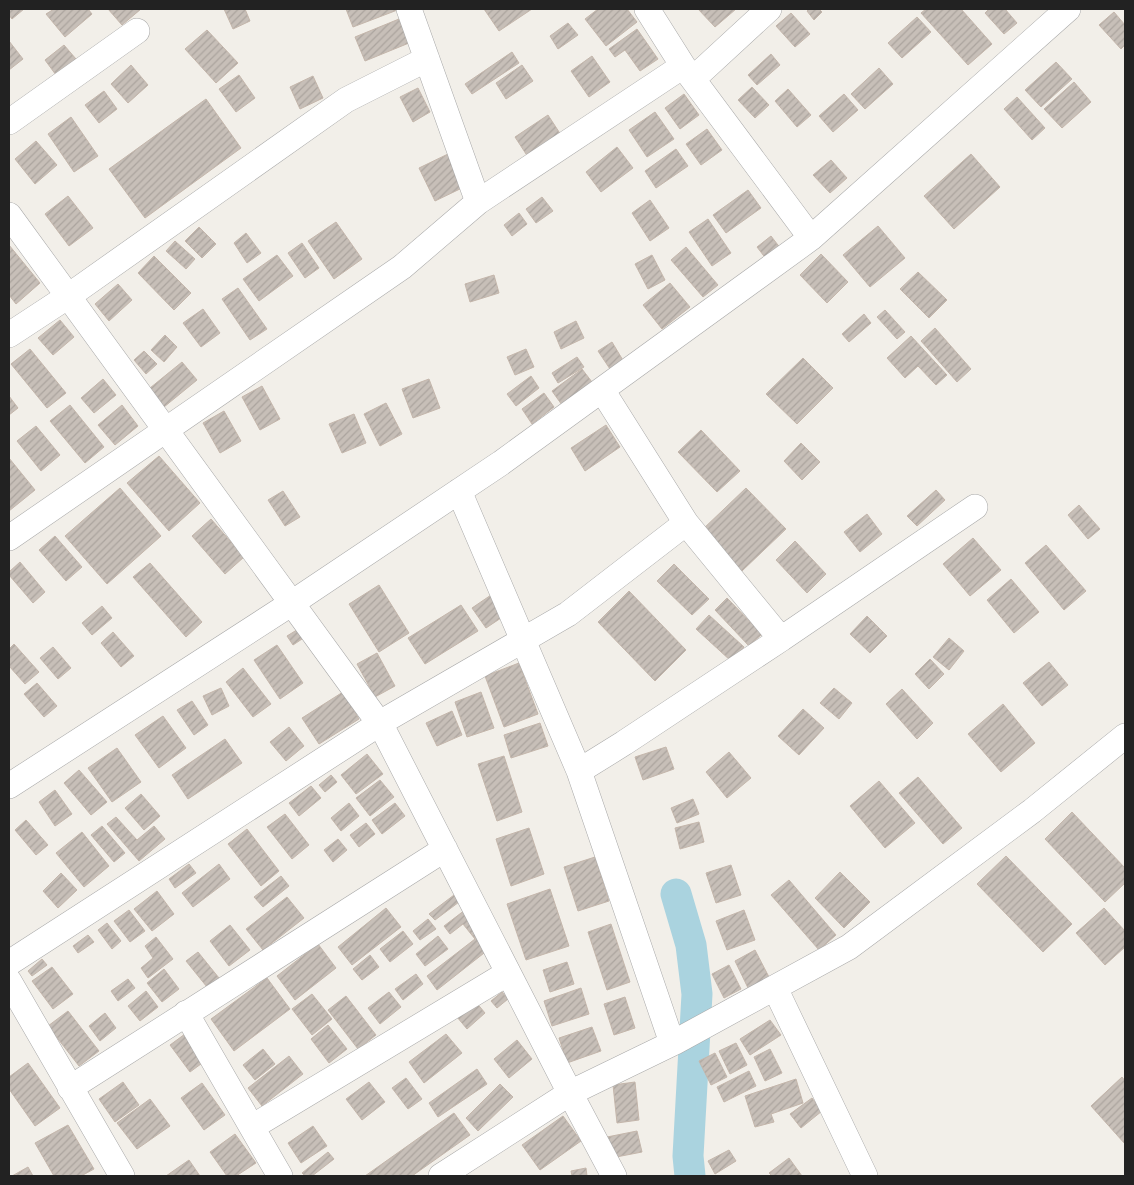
<svg xmlns="http://www.w3.org/2000/svg" width="1134" height="1185" viewBox="0 0 1134 1185" font-family="'Work Sans',sans-serif">
<style>
.lines{fill:none;stroke-linecap:round;stroke-linejoin:round}
.canal{stroke:#aad3df;stroke-width:31}
.building{fill:url(#building-hatch);stroke:#c4b6ab}
.street-casing{stroke:#a9a9a9;stroke-width:26}
.street{stroke:#fff;stroke-width:25}
</style>
<defs>
<pattern id="building-hatch" width="6" height="6" patternUnits="userSpaceOnUse" patternTransform="scale(1.25)"><rect width="6" height="6" fill="#c7bfb8"/><path d="M-1 1l2-2M0 6l6-6M5 7l2-2" fill="none" stroke="#aba49e"/></pattern>
</defs>
<rect width="100%" height="100%" fill="#f2efe9"/>
<g class="lines">
<path class="canal" d="M676,894L691,945L697,994L688,1156L690,1176"/>
</g>
<path class="building" d="M9,9H24L12,19L9,15Z
M54,9H88L92,14L65,37L46,14Z
M108,9H141L122,25Z
M224,9H245L250,21L233,29Z
M346,9H400L353,27Z
M484,9H532L499,31Z
M598,9H627L637,22L606,46L585,19Z
M698,9H736L715,27Z
M809,9H819L822,12L814,20L807,11Z
M926,9H961L992,44L968,65L921,13Z
M989,9H1005L1017,23L1004,34L985,13Z
M1114,12L1125,25V45L1121,49L1099,25Z
M791,13L810,34L795,47L776,26Z
M917,17L931,32L902,58L888,43Z
M399,19L409,43L365,61L355,37Z
M568,23L578,35L558,49L550,36Z
M637,29L658,59L640,71L625,50L615,57L609,49Z
M207,30L238,63L216,83L185,49Z
M9,41L23,59L9,70Z
M64,45L76,59L56,75L45,60Z
M512,52L519,63L472,94L465,84Z
M771,54L780,65L757,85L748,75Z
M592,56L610,82L589,97L571,71Z
M1056,62L1072,79L1041,107L1025,90Z
M131,65L148,85L128,103L111,84Z
M522,65L533,81L506,99L496,83Z
M879,68L893,84L865,109L851,94Z
M239,75L255,98L236,112L219,89Z
M313,76L323,98L300,109L290,87Z
M1074,82L1091,102L1062,128L1044,109Z
M752,87L769,105L755,118L738,100Z
M418,88L430,112L413,122L400,97Z
M788,89L811,115L797,127L775,101Z
M104,91L117,109L99,123L85,105Z
M684,94L699,115L680,129L665,108Z
M844,94L858,110L833,132L819,116Z
M1017,97L1045,128L1032,140L1004,109Z
M206,99L241,148L145,218L109,169Z
M655,112L674,139L647,157L629,130Z
M548,115L561,135L528,157L515,137Z
M71,117L98,156L74,172L48,134Z
M707,129L722,150L701,165L686,144Z
M36,141L57,165L35,184L15,159Z
M617,147L633,168L601,192L586,172Z
M676,149L688,166L656,188L645,171Z
M448,154L464,187L435,201L419,168Z
M971,154L1000,187L954,229L924,196Z
M831,160L847,178L830,193L813,175Z
M748,190L761,208L726,233L713,215Z
M68,196L93,228L69,246L45,214Z
M542,197L553,211L536,223L526,209Z
M650,200L669,228L650,241L632,213Z
M519,213L527,224L512,236L504,225Z
M708,219L731,253L712,266L689,232Z
M336,222L362,259L334,279L308,241Z
M878,226L905,258L870,287L843,255Z
M199,227L216,244L202,258L185,241Z
M246,233L261,253L247,263L234,243Z
M771,236L781,249L767,260L757,247Z
M175,241L195,259L186,269L166,251Z
M302,243L319,268L305,278L288,253Z
M9,245L40,283L16,304L9,295Z
M686,247L718,285L703,297L671,260Z
M821,254L848,282L827,303L800,275Z
M277,255L293,276L259,301L243,279Z
M652,255L665,280L648,289L635,264Z
M154,256L191,293L174,310L138,273Z
M918,272L947,300L929,318L900,289Z
M494,275L499,293L470,302L465,284Z
M670,283L690,307L662,329L643,305Z
M118,284L132,300L109,321L95,304Z
M238,288L267,329L250,340L222,299Z
M203,309L220,333L201,347L183,323Z
M885,310L905,332L897,339L877,317Z
M864,314L871,323L849,342L842,334Z
M60,320L74,337L53,355L38,338Z
M576,321L584,338L561,349L554,332Z
M935,328L971,369L957,382L921,341Z
M165,335L177,347L164,362L151,350Z
M911,336L947,375L936,385L918,366L905,378L887,358Z
M612,342L627,367L614,375L598,351Z
M30,349L66,393L47,408L11,364Z
M526,349L534,367L515,375L507,357Z
M144,351L157,364L146,374L134,360Z
M577,357L584,367L558,383L552,373Z
M803,358L833,388L797,424L766,394Z
M182,362L197,380L164,407L150,388Z
M582,369L592,382L562,405L552,391Z
M531,376L539,388L516,406L507,394Z
M103,379L116,395L94,413L81,398Z
M429,379L440,408L413,418L402,389Z
M262,386L280,419L260,430L242,397Z
M544,393L554,407L532,424L522,409Z
M9,396L18,408L9,415Z
M386,403L402,434L380,446L364,414Z
M70,405L104,447L85,463L50,421Z
M122,405L138,426L115,445L98,425Z
M224,411L241,441L220,453L203,423Z
M354,414L366,443L342,453L329,424Z
M606,425L620,447L585,471L571,448Z
M36,426L60,455L41,471L17,441Z
M701,430L740,471L717,492L678,452Z
M801,443L820,462L802,480L784,461Z
M159,456L200,503L169,531L127,483Z
M9,458L35,490L9,511Z
M120,488L161,536L107,584L65,536Z
M746,488L786,529L742,571L702,530Z
M936,490L945,500L917,526L907,516Z
M283,491L300,517L285,526L268,500Z
M1079,505L1100,529L1088,539L1068,515Z
M867,514L882,534L860,552L844,532Z
M211,519L244,557L225,574L192,536Z
M55,536L82,567L66,581L39,550Z
M973,538L1001,570L970,596L943,564Z
M795,541L826,574L807,593L776,560Z
M1046,545L1086,591L1064,610L1025,563Z
M20,562L45,592L33,603L9,575V572Z
M150,563L202,622L186,637L133,577Z
M674,564L709,599L692,615L657,581Z
M1011,579L1039,612L1014,633L987,600Z
M379,585L409,633L379,652L349,604Z
M629,591L686,650L655,681L598,622Z
M494,593L507,614L486,628L472,608Z
M727,598L762,634L749,646L715,610Z
M461,605L478,631L425,664L408,638Z
M102,606L112,618L92,635L82,623Z
M709,615L744,647L731,661L696,629Z
M867,616L887,636L870,653L850,634Z
M300,628L305,637L293,645L287,636Z
M113,632L134,656L121,667L101,643Z
M949,638L964,651L949,670L933,657Z
M14,644L39,672L25,684L9,666V649Z
M277,645L303,683L280,699L254,660Z
M53,647L71,668L58,679L40,658Z
M377,653L395,686L375,697L357,664Z
M930,659L944,674L929,689L915,674Z
M1049,662L1068,685L1042,706L1023,683Z
M519,663L538,714L504,727L485,676Z
M243,668L271,704L253,717L226,682Z
M37,683L57,706L44,717L24,694Z
M221,688L229,706L212,715L203,696Z
M834,688L852,703L839,719L820,703Z
M902,689L933,723L917,739L886,704Z
M343,692L359,719L319,744L302,718Z
M481,692L494,728L467,737L455,702Z
M192,701L208,725L194,735L177,710Z
M1003,704L1035,743L1001,772L968,734Z
M803,709L824,728L799,755L778,736Z
M452,711L462,735L437,746L426,723Z
M163,716L186,748L159,768L135,735Z
M540,723L548,746L511,758L504,735Z
M289,727L304,746L286,761L270,742Z
M225,739L242,763L188,799L172,775Z
M666,747L674,769L643,780L635,757Z
M117,748L141,782L112,802L88,768Z
M729,752L751,778L727,798L706,772Z
M367,754L383,774L356,794L341,775Z
M504,756L522,812L497,821L478,764Z
M79,770L107,802L91,815L64,783Z
M331,775L337,782L325,792L319,785Z
M918,777L962,828L943,844L899,793Z
M380,780L394,797L370,816L356,798Z
M879,781L915,823L885,848L850,806Z
M311,786L321,798L299,816L289,803Z
M55,790L72,814L55,826L39,802Z
M141,794L160,816L144,830L125,808Z
M693,799L699,814L677,823L671,808Z
M349,803L359,816L341,831L331,818Z
M395,803L405,816L382,834L372,820Z
M1072,812L1125,868V883L1105,902L1045,839Z
M285,814L309,845L292,859L267,827Z
M116,817L137,840L154,826L165,839L139,861L107,824Z
M26,820L48,845L36,855L15,830Z
M699,822L704,842L680,849L675,828Z
M366,823L375,834L359,847L350,835Z
M102,826L125,853L114,862L91,835Z
M529,828L544,874L511,886L496,839Z
M247,829L279,871L261,886L228,844Z
M82,832L109,866L84,887L56,853Z
M338,839L347,850L333,862L324,850Z
M1006,856L1072,924L1043,952L977,884Z
M595,857L609,901L578,911L564,867Z
M189,864L196,873L175,888L169,879Z
M219,864L230,879L193,907L182,893Z
M731,865L741,895L716,903L706,873Z
M840,872L870,902L844,928L815,898Z
M61,873L77,890L58,908L43,891Z
M281,876L289,886L263,907L254,897Z
M789,880L836,935L819,950L771,895Z
M550,889L569,946L526,960L507,904Z
M157,891L174,914L152,931L134,909Z
M454,895L459,902L435,920L429,914Z
M287,897L304,918L263,950L246,929Z
M386,908L401,927L352,965L338,947Z
M1104,908L1125,931V947L1105,965L1076,933Z
M129,910L145,931L130,942L114,921Z
M465,910L493,946L437,990L427,976L475,939L463,924L450,934L444,926Z
M744,910L755,940L727,950L716,921Z
M428,919L436,929L420,940L413,931Z
M107,923L121,941L112,949L98,930Z
M611,924L630,982L607,990L588,932Z
M230,925L250,950L229,966L210,941Z
M403,931L413,944L390,962L380,949Z
M88,935L94,942L78,953L73,946Z
M438,936L448,949L425,966L416,954Z
M156,937L173,959L148,978L141,968L153,958L145,946Z
M318,944L336,968L295,1000L277,976Z
M755,950L770,979L749,990L735,961Z
M198,952L219,978L207,987L186,961Z
M370,955L379,967L362,980L353,969Z
M42,959L47,965L32,976L28,971Z
M567,962L574,984L550,992L543,970Z
M729,965L741,989L724,998L712,974Z
M52,967L73,994L53,1009L32,981Z
M164,969L179,989L162,1002L147,983Z
M416,974L423,984L403,1000L395,989Z
M267,978L290,1009L234,1051L211,1019Z
M128,979L135,988L118,1001L111,991Z
M581,988L589,1014L552,1026L544,1001Z
M146,991L158,1007L140,1021L128,1006Z
M389,992L401,1007L380,1024L368,1008Z
M502,992L508,999L497,1008L491,1001Z
M312,994L332,1019L312,1035L292,1009Z
M346,996L376,1035L358,1049L328,1010Z
M625,997L635,1028L614,1035L604,1004Z
M475,1001L485,1013L467,1029L457,1017Z
M68,1011L99,1051L79,1066L48,1026Z
M105,1013L116,1028L100,1041L89,1026Z
M770,1020L781,1035L750,1055L740,1039Z
M328,1025L347,1049L329,1063L311,1039Z
M592,1027L601,1051L567,1063L559,1038Z
M185,1034L205,1061L190,1072L170,1045Z
M446,1034L462,1053L424,1083L409,1062Z
M517,1040L532,1059L509,1078L494,1059Z
M736,1043L747,1065L730,1074L719,1051Z
M263,1049L275,1064L255,1080L243,1065Z
M770,1049L782,1073L765,1081L754,1057Z
M715,1053L727,1077L711,1085L699,1061Z
M289,1056L303,1074L262,1106L248,1088Z
M28,1063L60,1108L35,1126L9,1089V1077Z
M477,1069L487,1084L438,1117L429,1103Z
M749,1071L756,1086L724,1102L717,1087Z
M1122,1077L1125,1081V1144L1091,1106Z
M406,1078L422,1099L408,1109L392,1088Z
M796,1079L803,1103L771,1114L774,1122L755,1127L745,1096Z
M123,1082L139,1105L115,1122L99,1099Z
M369,1082L385,1102L362,1120L346,1099Z
M635,1082L639,1120L617,1123L613,1085Z
M202,1083L225,1115L204,1130L181,1098Z
M500,1084L513,1097L478,1131L466,1118Z
M812,1098L822,1111L801,1128L790,1114Z
M150,1099L170,1126L137,1149L117,1123Z
M454,1113L470,1135L412,1176H365Z
M563,1116L581,1141L540,1170L522,1145Z
M68,1125L94,1169L81,1176H54L35,1143Z
M313,1126L327,1146L301,1163L288,1143Z
M637,1131L642,1152L611,1158L607,1137Z
M235,1134L256,1163L236,1176H227L210,1152Z
M729,1150L736,1161L715,1174L708,1161Z
M328,1152L334,1159L312,1176H305L302,1173Z
M789,1158L802,1176H772L769,1173Z
M189,1160L200,1176H166Z
M28,1167L33,1176H12Z
M586,1168L587,1176H572L571,1171Z"/>
<g class="lines">
<defs>
<path id="street" d="M409,9L478,202L683,66L811,238
M647,9L683,66
M693,79L769,9
M9,122L137,31
M9,215L382,727L570,1093L614,1176
M9,335L70,295L346,100L427,59
M602,390L686,523L781,639L624,743L579,771L672,1043
M459,491L579,771
M9,538L402,267L478,202
M781,639L975,507
M9,786L292,603L501,463L811,238L1068,9
M9,963L385,720L568,614L686,523
M9,981L122,1176
M775,988L865,1176
M186,1013L280,1176
M70,1088L445,849
M252,1127L508,973
M441,1176L570,1093L675,1042L849,947L1032,811L1125,736"/>
</defs>
<use href="#street" class="street-casing"/>
<use href="#street" class="street"/>
</g>
<rect width="1134" height="1185" fill="none" stroke="#222222" stroke-width="20"/>
</svg>
